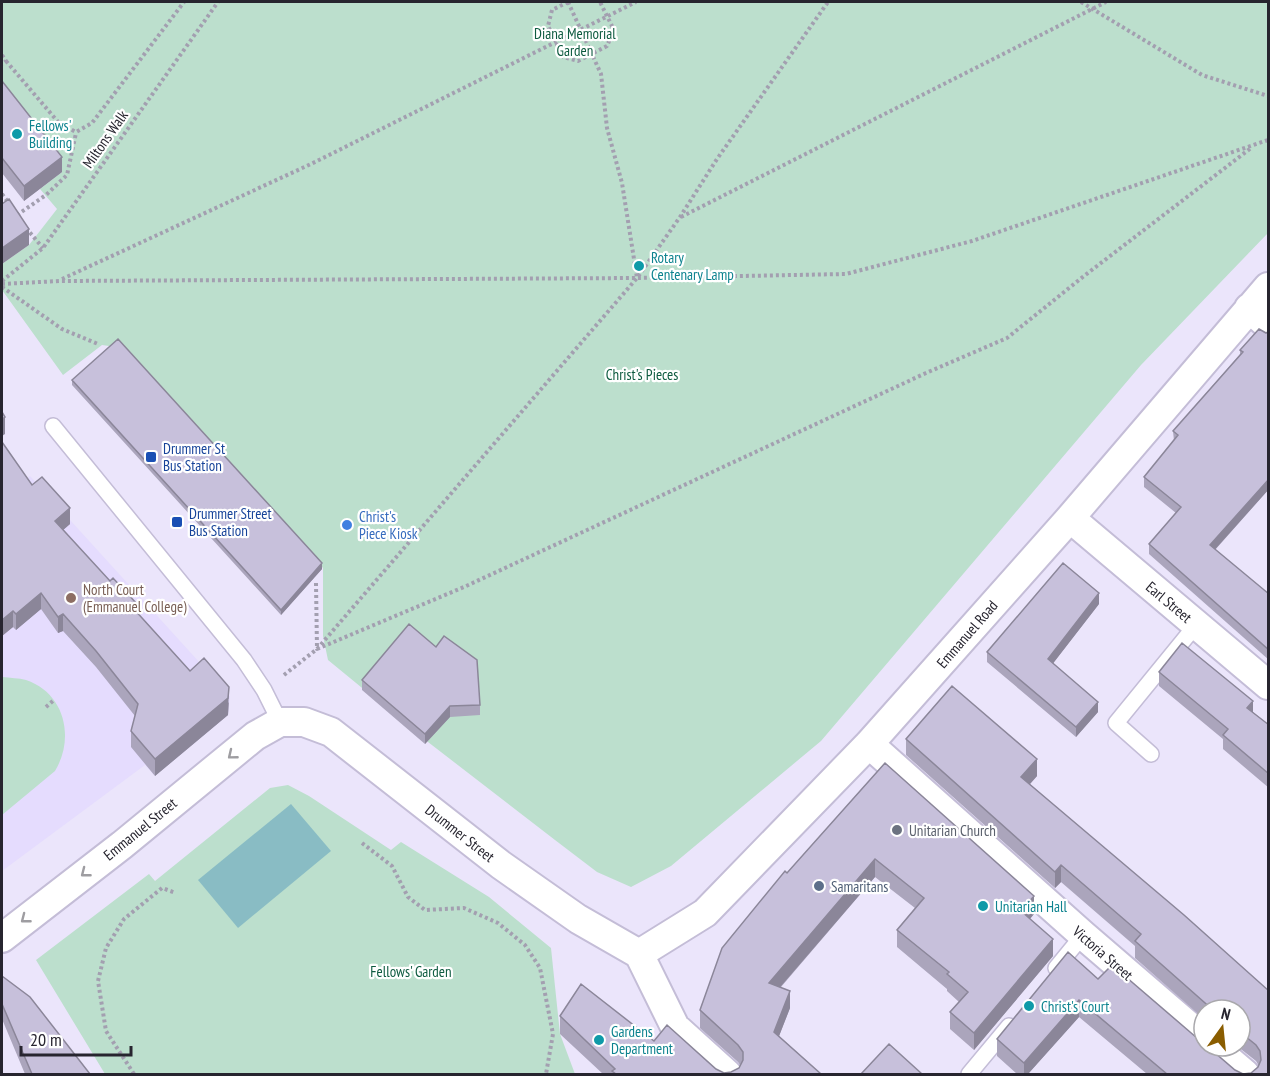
<svg xmlns="http://www.w3.org/2000/svg" width="1270" height="1076" viewBox="0 0 1270 1076" font-family="'PT Sans Narrow',sans-serif">
<style>
.built{fill:#e5dcfe}
.green{fill:#bcdfcd}
.water{fill:#89bcc4}
.lines{fill:none;stroke-linecap:round;stroke-linejoin:round}
.lane-casing{stroke:#c4bdd7;stroke-width:18}
.street-casing{stroke:#c4bdd7;stroke-width:32}
.path{stroke:#a39fb0;stroke-width:4;stroke-dasharray:3 3;stroke-linecap:butt}
.lane{stroke:#fff;stroke-width:15}
.street{stroke:#fff;stroke-width:28}
.wall{fill:#aba5bc}
.shaded-wall{fill:#8b8699}
.building{fill:#c7c0db;stroke:#8b8699;stroke-width:1.5}
.oneway{stroke:#9e9da1}
.culture-dot{fill:#0f9aa8;stroke:#fff;stroke-width:2}
.transit-dot{fill:#1a4fb4;stroke:#fff;stroke-width:2}
.shop-dot{fill:#3f7fe0;stroke:#fff;stroke-width:2}
.education-dot{fill:#8d6e63;stroke:#fff;stroke-width:2}
.worship-dot{fill:#6b7280;stroke:#fff;stroke-width:2}
.service-dot{fill:#5c6f8a;stroke:#fff;stroke-width:2}
.labels{text-anchor:middle;dominant-baseline:central;stroke-width:4.5;stroke-linejoin:round;paint-order:stroke}
.park-label{font-size:15px;fill:#0e5b40;stroke:#fff}
.culture-label{font-size:15px;fill:#0d838f;stroke:#fff;text-anchor:start}
.street-label{font-size:15px;fill:#27252f;stroke:#fff}
.transit-label{font-size:15px;fill:#164399;stroke:#fff;text-anchor:start}
.shop-label{font-size:15px;fill:#366cbe;stroke:#fff;text-anchor:start}
.education-label{font-size:15px;fill:#785e54;stroke:#fff;text-anchor:start}
.worship-label{font-size:15px;fill:#5b616d;stroke:#fff;text-anchor:start}
.service-label{font-size:15px;fill:#4e5e75;stroke:#fff;text-anchor:start}
</style>
<rect width="100%" height="100%" fill="#ebe5fb"/>
<path class="built" d="M30,476L230,696L228,715L163,769L154,775L145,765L2,871V500Z"/>
<path class="green" d="M2,2H1268V233L1141,365L821,741L671,866L631,887L597,872L555,840L428,742L328,660L323,636V568L123,348L102,345L63,375L2,290V264L29,245L57,209L40,189L62,172L2,96Z
M2,677C10,678 19,678 26,680C65,693 75,738 55,771L2,815Z
M288,785L309,796L391,850L401,842L489,897L551,948L560,1034L575,1074H105L36,960L149,874L155,881L270,788Z"/>
<path class="water" d="M291,804L331,851L238,928L198,880Z"/>
<g class="lines">
<defs>
<path id="lane" d="M53,426L244,660L264,690L280,722
M1151,754L1116,723L1196,625
M1056,968L1083,935
M969,1074L1009,1026"/>
<path id="street" d="M1249,308L1268,325
M1070,518L1268,685
M869,744L1083,935L1204,1039
M2,938L122,845L255,736L280,722H304L331,732L501,865L578,919L639,954
M639,954L705,913L869,744L1070,518L1268,287
M639,954L675,1027L727,1074
M1212,1046L1245,1074"/>
</defs>
<use href="#lane" class="lane-casing"/>
<use href="#street" class="street-casing"/>
<path class="path" d="M568,2L601,74L607,128L622,183L637,278
M568,2L552,10L548,26L563,57L578,61L607,46L614,30L600,2
M1081,2L1202,75L1268,96
M2,55L6,61L2,64
M6,61L59,123L76,132L92,123L184,2
M2,194L8,202
M17,215L46,195L67,175L76,133
M681,217L1106,2
M26,228L43,248
M62,279L311,164L636,2
M2,281L43,248L218,2
M2,284L59,281L637,278L846,274L972,241L1268,140
M2,287L62,329L98,344
M316,583L317,649L464,587L926,373L1007,338L1084,276L1251,148
M284,675L317,649L637,278L680,217L717,159L828,2
M46,707L54,700
M362,843L392,866L408,897L425,910L464,908L498,923L525,945L540,968L553,1034L546,1074
M134,1074L106,1031L98,981L106,948L124,919L162,888L176,893"/>
<use href="#lane" class="lane"/>
<use href="#street" class="street"/>
</g>
<path class="wall" d="M2,81L62,172L24,201L2,173Z
M1269,331V489L1215,550L1269,594V660L1149,554V544L1176,513L1144,487V477L1174,441L1173,431L1240,354V350Z
M72,380L322,569L281,615L72,385Z
M2,442L32,485L70,524L63,530L190,671L229,703L228,715L155,776L131,747V731L135,716L96,667L63,631L58,633L41,609L16,630L13,627L2,636Z
M1099,604L1053,663L1098,712L1076,737L987,662V652Z
M1159,672L1253,712L1269,725V788L1223,749V739L1159,686Z
M362,680L480,705V715L450,717L425,744L362,690Z
M906,739L1037,776L1030,784L1269,991V1074H1147L1079,1017L1028,1074H1017L997,1056V1039L1098,979L1235,1070L1243,1074L1251,1073L1258,1067L1259,1066L1256,1061L1237,1046H1240V1010H1204V1019L1135,958V946L1061,882L1055,888L906,755Z
M885,763L1034,914L1030,919L1053,956L974,1050L950,1029V1012L959,1002L947,991V989L897,947V930L915,908L875,877L781,987L790,1008L779,1036L821,1074H603L560,1034V1016L654,1041L724,1073L731,1072L739,1068L740,1065L738,1062L700,1028V1010L787,873Z
M2,976L90,1074H25L2,1019Z"/>
<path class="shaded-wall" d="M62,157V172L24,201V186Z
M29,229V245L2,264V248Z
M5,417V434L2,436V419Z
M1269,479V489L1210,555V545Z
M70,508V524L55,537V521Z
M322,563V569L281,615V610Z
M41,593V609L16,630V614Z
M1099,593V604L1048,670V659Z
M13,611V627L2,636V620Z
M63,614V631L58,633V617Z
M229,687L228,715L155,776V759Z
M1253,701V716L1247,708Z
M1098,702V712L1076,737V727Z
M450,706V717L425,744V734Z
M1037,759V776L1021,794V777Z
M875,859V877L769,1000V983Z
M1061,865V882L1055,888V872Z
M1034,896V914L1021,929V911Z
M1053,939V956L974,1050V1033Z
M790,991V1008L774,1049V1032Z
M1079,1000V1017L1028,1074H1024V1063Z"/>
<path class="building" d="M2,81L62,157L24,186L2,158Z
M9,199L29,229L2,248V204Z
M1259,329L1266,333L1269,331V479L1210,545L1269,594V650L1149,544L1181,507L1144,477L1178,435L1173,431L1243,352L1240,350Z
M118,339L322,563L281,610L72,380Z
M2,412L5,417L2,419Z
M2,442L32,485L42,477L70,508L55,521L110,581L113,578L137,604L133,608L190,671L204,658L229,687L228,698L155,759L131,731L138,704L96,651L63,614L58,617L41,593L16,614L13,611L2,620Z
M1063,563L1099,593L1048,659L1098,702L1076,727L987,652Z
M409,624L436,647L444,636L477,660L480,705L450,706L425,734L362,680Z
M1182,643L1253,701L1247,708L1269,725V774L1223,735L1228,729L1159,672Z
M952,686L1037,759L1021,777L1184,915L1269,991V1074H1167L1079,1000L1024,1063L997,1039L1068,952L1098,979L1112,965L1204,1044V1046H1207L1235,1070L1243,1074L1251,1073L1258,1067L1261,1060L1260,1051L1256,1045L1240,1032V1010H1213L1135,941L1141,934L1061,865L1055,872L906,739Z
M885,763L1034,896L1021,911L1053,939L974,1033L950,1012L968,992L947,974L949,972L897,930L924,898L875,859L769,983L790,991L774,1032L821,1074H616L612,1071L615,1069L560,1016L581,984L654,1041L667,1025L716,1069L724,1073L731,1072L739,1068L743,1060V1052L738,1045L700,1010L722,948L785,871L787,873Z
M2,976L30,997L90,1074H32L2,1004Z
M889,1044L922,1074H861Z"/>
<defs><path id="oneway-chevron" d="M-2-3.5L2.5 0L-2 3.5" fill="none" stroke-width="1.6" stroke-linecap="round" stroke-linejoin="round" transform="scale(1.5)"/></defs>
<g class="oneway">
<use href="#oneway-chevron" transform="translate(232 755) rotate(141)"/>
<use href="#oneway-chevron" transform="translate(85 873) rotate(142)"/>
<use href="#oneway-chevron" transform="translate(25 919) rotate(142)"/>
</g>
<g class="culture-dot">
<circle cx="17" cy="134" r="6"/>
<circle cx="639" cy="266" r="6"/>
<circle cx="983" cy="906" r="6"/>
<circle cx="1029" cy="1006" r="6"/>
<circle cx="599" cy="1040" r="6"/>
</g>
<g class="transit-dot">
<rect x="145" y="451" width="12" height="12" rx="3"/>
<rect x="171" y="516" width="12" height="12" rx="3"/>
</g>
<circle class="shop-dot" cx="347" cy="525" r="6"/>
<circle class="education-dot" cx="71" cy="598" r="6"/>
<circle class="worship-dot" cx="897" cy="830" r="6"/>
<circle class="service-dot" cx="819" cy="886" r="6"/>
<g class="labels">
<g class="park-label">
<text x="575" y="33">Diana Memorial<tspan x="575" dy="17">Garden</tspan></text>
<text x="642" y="374">Christ's Pieces</text>
<text x="411" y="971">Fellows' Garden</text>
</g>
<g class="culture-label">
<text x="29" y="125">Fellows'<tspan x="29" dy="17">Building</tspan></text>
<text x="651" y="257">Rotary<tspan x="651" dy="17">Centenary Lamp</tspan></text>
<text x="995" y="906">Unitarian Hall</text>
<text x="1041" y="1006">Christ's Court</text>
<text x="611" y="1031">Gardens<tspan x="611" dy="17">Department</tspan></text>
</g>
<g class="street-label">
<text transform="translate(105 139) rotate(-55)">Miltons Walk</text>
<text transform="translate(1169 602) rotate(40)">Earl Street</text>
<text transform="translate(967 634) rotate(-49)">Emmanuel Road</text>
<text transform="translate(140 829) rotate(-39)">Emmanuel Street</text>
<text transform="translate(460 833) rotate(38)">Drummer Street</text>
<text transform="translate(1103 953) rotate(41)">Victoria Street</text>
</g>
<g class="transit-label">
<text x="163" y="448">Drummer St<tspan x="163" dy="17">Bus Station</tspan></text>
<text x="189" y="513">Drummer Street<tspan x="189" dy="17">Bus Station</tspan></text>
</g>
<g class="shop-label">
<text x="359" y="516">Christ's<tspan x="359" dy="17">Piece Kiosk</tspan></text>
</g>
<g class="education-label">
<text x="83" y="589">North Court<tspan x="83" dy="17">(Emmanuel College)</tspan></text>
</g>
<g class="worship-label">
<text x="909" y="830">Unitarian Church</text>
</g>
<g class="service-label">
<text x="831" y="886">Samaritans</text>
</g>
</g>
<rect width="1270" height="1076" fill="none" stroke="#27252f" stroke-width="6"/>
<g transform="translate(1222 1028) rotate(15)"><circle r="28" fill="#ffffff" stroke="#a9a8ac" stroke-width="1.5"/>
<path d="M0-4.5L10 22L0 15L-10 22Z" fill="#8a5d00"/>
<text y="-9" font-size="16" font-weight="bold" text-anchor="middle" fill="#27252f">N</text>
</g>
<path d="M21 1046v9h110v-9" fill="none" stroke="#27252f" stroke-width="3"/>
<text x="30" y="1046" font-size="18" fill="#27252f" stroke="#ffffff" stroke-width="4.5" paint-order="stroke">20 m</text>
</svg>
